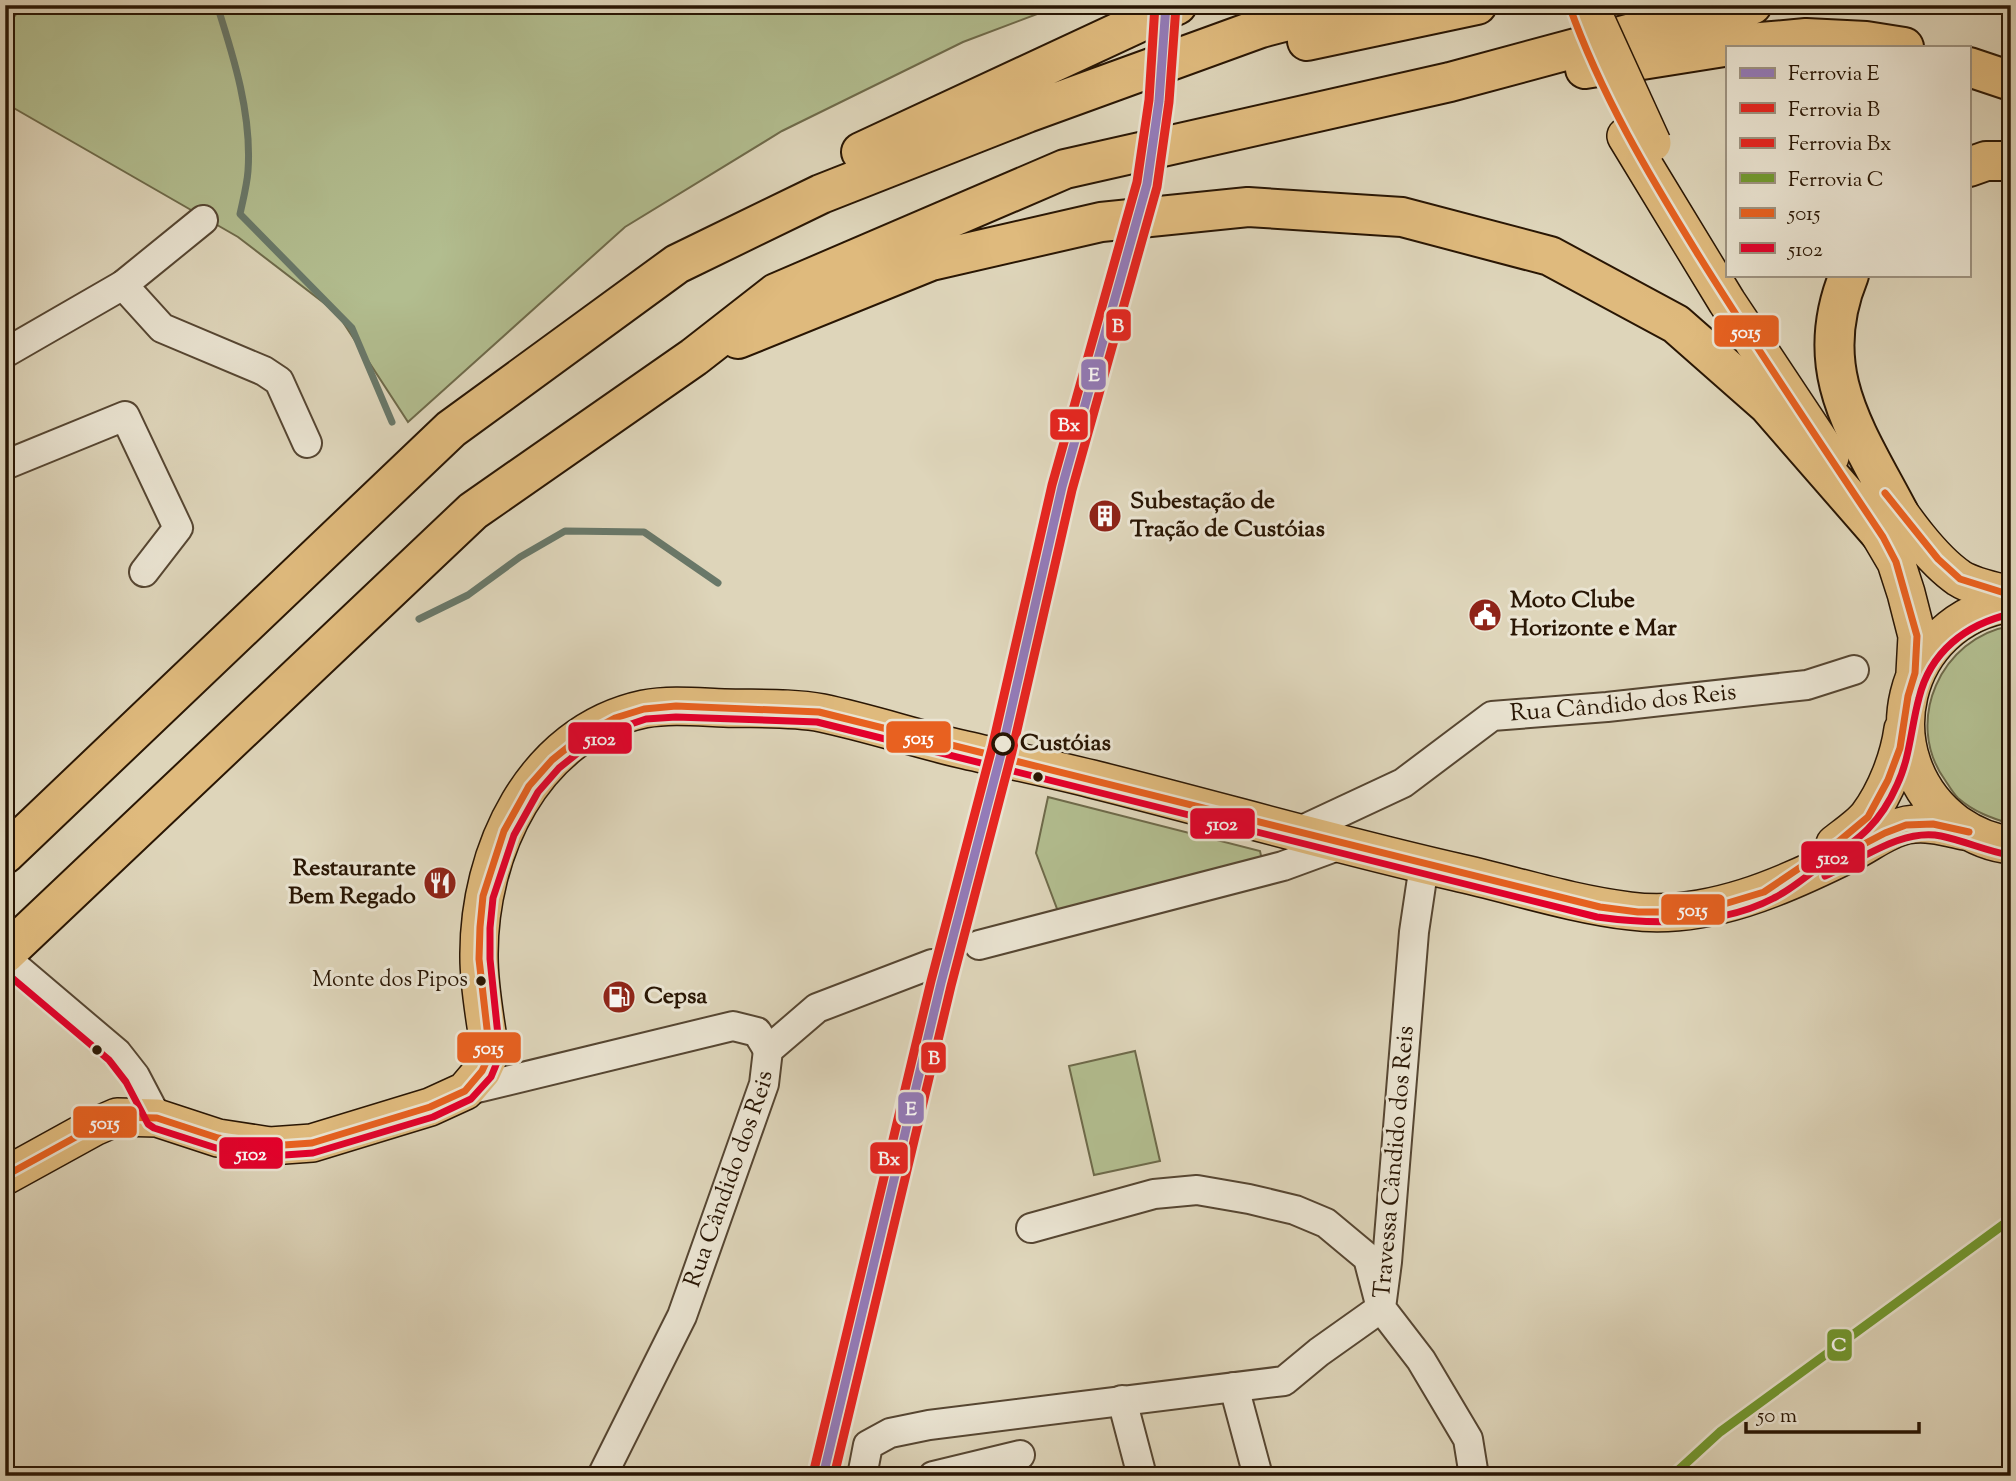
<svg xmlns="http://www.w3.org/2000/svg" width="2016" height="1481" viewBox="0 0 2016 1481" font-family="'Sorts Mill Goudy',serif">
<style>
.green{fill:#b2bd8f;stroke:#6e6a4a;stroke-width:2}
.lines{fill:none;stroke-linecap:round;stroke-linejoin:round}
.stream{stroke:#697869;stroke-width:7}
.minor-casing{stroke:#564632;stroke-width:32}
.major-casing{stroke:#291604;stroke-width:40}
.highway-casing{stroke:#291604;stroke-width:42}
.minor{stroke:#eae4d2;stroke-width:28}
.major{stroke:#dfba7d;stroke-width:37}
.highway{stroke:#dfba7d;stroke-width:38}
.major-bridge-casing{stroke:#291604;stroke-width:40;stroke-linecap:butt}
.major-bridge{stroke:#dfba7d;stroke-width:37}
.bus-1-casing{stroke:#eae4d2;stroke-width:12}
.bus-2-casing{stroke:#eae4d2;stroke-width:12}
.bus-1{stroke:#e86120;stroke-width:7}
.bus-2{stroke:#e4002b;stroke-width:7}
.rail-1-casing{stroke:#eae4d2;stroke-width:14}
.rail-2-casing{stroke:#eae4d2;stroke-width:14}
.rail-3-casing{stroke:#eae4d2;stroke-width:14}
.rail-4-casing{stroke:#eae4d2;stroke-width:14}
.rail-1{stroke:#937bb8;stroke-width:9}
.rail-2{stroke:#e62621;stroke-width:9}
.rail-3{stroke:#e62621;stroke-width:9}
.rail-4{stroke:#729a30;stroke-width:9}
.stop-dot{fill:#eae4d2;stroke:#291604;stroke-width:3.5}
.bus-dot{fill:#291604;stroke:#eae4d2;stroke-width:2.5}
.labels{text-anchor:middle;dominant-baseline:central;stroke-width:6;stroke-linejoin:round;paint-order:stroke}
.bus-label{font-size:22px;fill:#291604;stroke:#eae4d2;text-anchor:end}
.poi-label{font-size:24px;font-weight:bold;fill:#291604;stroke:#eae4d2;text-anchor:start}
.street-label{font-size:24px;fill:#291604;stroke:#eae4d2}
.stop-label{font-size:24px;font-weight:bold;fill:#291604;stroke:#eae4d2;text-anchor:start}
.line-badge{stroke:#eae4d2;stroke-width:2.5}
.badge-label{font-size:19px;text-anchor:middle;font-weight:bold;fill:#fff}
</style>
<rect width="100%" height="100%" fill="#ded5ba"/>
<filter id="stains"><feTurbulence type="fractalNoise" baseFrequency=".00286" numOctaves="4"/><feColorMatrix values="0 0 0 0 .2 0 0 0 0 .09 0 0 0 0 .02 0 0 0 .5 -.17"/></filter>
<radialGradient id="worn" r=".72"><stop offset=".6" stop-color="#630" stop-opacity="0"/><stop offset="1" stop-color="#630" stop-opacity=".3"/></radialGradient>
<path class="green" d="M23,5H1061L963,42L782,131L625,227L408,422L337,313L238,237L5,103V29Z
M2011,626V824C1991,818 1974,812 1958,798C1953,793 1949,786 1945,780C1903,722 1941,637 2011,626Z
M1048,797L1260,851L1262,860L1059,914L1036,853Z
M1135,1051L1160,1161L1094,1175L1069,1066Z"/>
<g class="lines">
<path class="stream" d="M217,5C234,58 252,115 248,171C247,185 243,200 240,214L352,328L392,422
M419,619L468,595L520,557L565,531L644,532L718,583"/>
<defs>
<g id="minor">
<path d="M123,285L162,328L264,371L279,381L307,443"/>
<path d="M5,353L123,285L203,220"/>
<path d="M5,465L125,416L178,528L144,572"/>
<path id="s1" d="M1298,832L1403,783L1492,716L1607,707L1807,685L1854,670"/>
<path d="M1424,865L1414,932L1387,1262L1381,1308L1421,1360L1468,1439L1474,1476"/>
<path d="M979,945L1283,866L1343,844"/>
<path d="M5,958L117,1053L135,1076L157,1118"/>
<path d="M465,1091L733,1026L757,1032L768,1050"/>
<path d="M1234,1387L1258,1476"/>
<path d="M1122,1400L1142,1476"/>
<path id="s2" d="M602,1476L682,1316L764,1084L768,1050L817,1008L932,964"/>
<path d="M862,1476L868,1445L890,1433L929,1425L1284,1381L1319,1352L1381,1308L1368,1258L1326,1223L1295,1210L1249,1199L1197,1190L1154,1194L1031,1228"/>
<path d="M933,1476L1020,1455"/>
</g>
<path id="major" d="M1626,136L1727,302L1830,457
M1882,488C1902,517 1930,558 1959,578C1973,587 1995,591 2011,595
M1866,511L1896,562L1906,593L1917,636L1915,673
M2011,603C1900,619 1868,758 1957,824C1973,835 1991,843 2011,845
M1835,844C1845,836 1860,826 1868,816C1886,792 1899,758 1903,729
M5,1176L94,1127L117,1117L157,1118L218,1138L270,1146L312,1143L430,1107L465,1091L482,1071L488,1058L489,1046C485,1017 479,987 479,957C478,853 532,733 644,709C670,704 698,707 724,708C756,709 791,707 822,713C869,723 914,738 961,749C1004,759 1048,768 1092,779C1213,809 1333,844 1456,872C1514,885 1571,904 1630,911C1707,921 1784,886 1852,852C1870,843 1887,829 1907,825C1929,821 1949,828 1969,832"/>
<path id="highway" d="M1307,41L1477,5
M1969,67L2011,81
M1585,69L1749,43L1806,38L1866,41L1904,47
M861,152L1177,5
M1969,167L1986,161H2011
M1849,275C1810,370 1856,431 1899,513
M738,339L931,261L1101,222L1248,207L1402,217L1550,256L1676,324L1768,405L1883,537
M5,854L451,429L677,264L821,194L1027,113L1261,28L1349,5
M5,954L473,511L694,357L776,293L1065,169L1450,82L1665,24L1752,5"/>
</defs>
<use href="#minor" class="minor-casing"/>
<use href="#major" class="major-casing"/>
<use href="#highway" class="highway-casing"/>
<use href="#minor" class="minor"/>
<use href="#major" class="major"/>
<use href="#highway" class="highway"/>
<defs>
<path id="major-bridge" d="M1589,5L1652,143"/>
</defs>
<use href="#major-bridge" class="major-bridge-casing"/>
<use href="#major-bridge" class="major-bridge"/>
<defs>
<path id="bus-1" d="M1885,493L1938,559L1960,579L2011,595
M1822,866L1885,833L1906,825L1933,824L1969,832
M157,1118L218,1138L270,1146L312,1143L430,1107L465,1091L482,1071L488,1058L489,1046L479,959L480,927L483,896L504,831L529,786L552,760L583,735L615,718L644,709L676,706L819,712L1600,907L1638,912H1676L1721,905L1764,892L1838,842L1868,817L1888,780L1900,748L1908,696L1915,673L1917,636L1896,562L1883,537C1821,444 1758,351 1699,256C1649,175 1601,95 1569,5
M5,1176L94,1127L117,1117L157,1118L215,1137"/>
<path id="bus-2" d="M1825,876C1861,860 1902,828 1941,836C1965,841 1986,851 2009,855
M5,972L109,1060L126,1082L148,1124L154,1128L216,1148L270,1156L313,1153L433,1117L471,1099L491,1077L498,1060L499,1045L490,959V928L493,898L514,835L538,792L559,768L589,744L619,728L646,719L676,717L817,722L1597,917C1655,925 1721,926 1774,898C1792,889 1806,876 1822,865C1857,840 1879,826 1897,785C1910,758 1911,727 1919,698C1930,652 1966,624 2011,614"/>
</defs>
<use href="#bus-1" class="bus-1-casing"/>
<use href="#bus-2" class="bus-2-casing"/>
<use href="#bus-1" class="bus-1"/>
<use href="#bus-2" class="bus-2"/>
<defs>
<path id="rail-1" d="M823,1476L941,983L1002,750L1062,487L1147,184L1159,101L1166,5"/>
<path id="rail-2" d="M834,1476L951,986L1012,752L1072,490L1157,187L1169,102L1176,6"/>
<path id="rail-3" d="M813,1474L931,981L992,748L1052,485L1137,182L1149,100L1155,5"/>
<path id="rail-4" d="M1672,1476L1720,1432L2011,1219"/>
</defs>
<use href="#rail-1" class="rail-1-casing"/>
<use href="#rail-2" class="rail-2-casing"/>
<use href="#rail-3" class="rail-3-casing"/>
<use href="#rail-4" class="rail-4-casing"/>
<use href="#rail-1" class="rail-1"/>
<use href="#rail-2" class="rail-2"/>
<use href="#rail-3" class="rail-3"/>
<use href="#rail-4" class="rail-4"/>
</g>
<defs>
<symbol id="building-disc" viewBox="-11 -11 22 22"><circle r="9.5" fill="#8f2418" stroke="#eae4d2"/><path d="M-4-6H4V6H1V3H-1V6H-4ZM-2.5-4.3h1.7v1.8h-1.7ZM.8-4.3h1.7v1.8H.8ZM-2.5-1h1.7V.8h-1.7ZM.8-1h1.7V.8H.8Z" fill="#fff"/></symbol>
<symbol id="civic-disc" viewBox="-11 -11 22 22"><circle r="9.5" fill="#8f2418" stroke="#eae4d2"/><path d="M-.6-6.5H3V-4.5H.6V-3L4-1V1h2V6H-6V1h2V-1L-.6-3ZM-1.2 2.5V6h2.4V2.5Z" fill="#fff"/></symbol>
<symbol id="restaurant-disc" viewBox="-11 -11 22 22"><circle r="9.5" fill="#8f2418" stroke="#eae4d2"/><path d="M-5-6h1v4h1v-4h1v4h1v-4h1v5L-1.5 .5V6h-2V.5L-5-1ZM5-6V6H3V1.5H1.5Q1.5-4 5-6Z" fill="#fff"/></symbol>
<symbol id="fuel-disc" viewBox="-11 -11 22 22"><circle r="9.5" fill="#8f2418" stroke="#eae4d2"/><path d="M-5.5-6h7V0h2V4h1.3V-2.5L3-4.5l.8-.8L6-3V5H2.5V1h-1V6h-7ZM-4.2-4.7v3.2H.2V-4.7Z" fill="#fff"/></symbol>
</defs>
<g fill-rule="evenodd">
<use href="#building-disc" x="1086" y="497" width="38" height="38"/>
<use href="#civic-disc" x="1466" y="596" width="38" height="38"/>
<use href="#restaurant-disc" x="421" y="864" width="38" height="38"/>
<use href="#fuel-disc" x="600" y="978" width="38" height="38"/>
</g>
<circle class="stop-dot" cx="1003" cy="744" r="10"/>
<g class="bus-dot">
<circle cx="1038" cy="777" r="6"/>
<circle cx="481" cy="981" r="6"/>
<circle cx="97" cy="1050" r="6"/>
</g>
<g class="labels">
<g class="bus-label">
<text x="468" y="981">Monte dos Pipos</text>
</g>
<g class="poi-label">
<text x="1130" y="502">Subestação de<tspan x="1130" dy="28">Tração de Custóias</tspan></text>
<text x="1510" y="601">Moto Clube<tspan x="1510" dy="28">Horizonte e Mar</tspan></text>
<text x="416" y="869" text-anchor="end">Restaurante<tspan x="416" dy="28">Bem Regado</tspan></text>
<text x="644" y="997">Cepsa</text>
</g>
<g class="street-label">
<text stroke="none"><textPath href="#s1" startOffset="359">Rua Cândido dos Reis</textPath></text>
<text transform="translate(1395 1162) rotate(-85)">Travessa Cândido dos Reis</text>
<text stroke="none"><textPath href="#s2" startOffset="324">Rua Cândido dos Reis</textPath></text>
</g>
<g class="stop-label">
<text x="1020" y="744">Custóias</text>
</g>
</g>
<g class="line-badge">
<rect x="1105" y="308" width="27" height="34" rx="7" fill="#e62621"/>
<rect x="1713" y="314" width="67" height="34" rx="7" fill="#e86120"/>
<rect x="1080" y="358" width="27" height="33" rx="7" fill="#937bb8"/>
<rect x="1049" y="408" width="40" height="33" rx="7" fill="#e62621"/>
<rect x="885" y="720" width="67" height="34" rx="7" fill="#e86120"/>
<rect x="567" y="721" width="66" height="34" rx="7" fill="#e4002b"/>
<rect x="1189" y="807" width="67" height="33" rx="7" fill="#e4002b"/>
<rect x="1800" y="840" width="66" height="34" rx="7" fill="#e4002b"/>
<rect x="1660" y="893" width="66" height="33" rx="7" fill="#e86120"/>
<rect x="456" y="1031" width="66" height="33" rx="7" fill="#e86120"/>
<rect x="920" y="1041" width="27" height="33" rx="7" fill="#e62621"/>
<rect x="897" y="1091" width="28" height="34" rx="7" fill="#937bb8"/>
<rect x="72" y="1105" width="66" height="34" rx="7" fill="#e86120"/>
<rect x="218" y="1136" width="66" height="34" rx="7" fill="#e4002b"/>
<rect x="869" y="1141" width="40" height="34" rx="7" fill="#e62621"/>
<rect x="1826" y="1328" width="27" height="34" rx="7" fill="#729a30"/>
</g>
<g class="badge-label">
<text x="1118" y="332">B</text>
<text x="1746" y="338">5015</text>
<text x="1094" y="381">E</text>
<text x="1069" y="431">Bx</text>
<text x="919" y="744">5015</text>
<text x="600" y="745">5102</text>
<text x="1222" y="830">5102</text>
<text x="1833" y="864">5102</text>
<text x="1693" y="916">5015</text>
<text x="489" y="1054">5015</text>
<text x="934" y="1064">B</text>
<text x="911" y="1115">E</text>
<text x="105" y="1129">5015</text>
<text x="251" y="1160">5102</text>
<text x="889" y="1165">Bx</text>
<text x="1839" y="1351">C</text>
</g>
<rect width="2016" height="1481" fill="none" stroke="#ded5ba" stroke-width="28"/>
<rect x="7" y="7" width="2002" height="1467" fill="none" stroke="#291604" stroke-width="3.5"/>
<rect x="14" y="14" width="1988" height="1453" fill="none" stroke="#291604" stroke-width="2"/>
<rect x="1726" y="46" width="245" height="231" fill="#eae4d2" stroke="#9d9280" stroke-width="2"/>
<rect x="1740" y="68" width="35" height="10" fill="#937bb8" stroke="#9d9280" stroke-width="2"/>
<text x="1788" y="80" font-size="21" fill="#291604">Ferrovia E</text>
<rect x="1740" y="103" width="35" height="10" fill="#e62621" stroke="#9d9280" stroke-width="2"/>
<text x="1788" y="116" font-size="21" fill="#291604">Ferrovia B</text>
<rect x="1740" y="138" width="35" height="10" fill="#e62621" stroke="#9d9280" stroke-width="2"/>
<text x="1788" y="150" font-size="21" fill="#291604">Ferrovia Bx</text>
<rect x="1740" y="173" width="35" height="10" fill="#729a30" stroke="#9d9280" stroke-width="2"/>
<text x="1788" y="186" font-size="21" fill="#291604">Ferrovia C</text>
<rect x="1740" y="208" width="35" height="10" fill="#e86120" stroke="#9d9280" stroke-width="2"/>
<text x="1788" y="220" font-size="21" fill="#291604">5015</text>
<rect x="1740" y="243" width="35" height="10" fill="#e4002b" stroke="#9d9280" stroke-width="2"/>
<text x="1788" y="256" font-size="21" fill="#291604">5102</text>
<path d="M1746 1422v10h173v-10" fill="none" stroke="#291604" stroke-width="3.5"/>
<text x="1757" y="1422" font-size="21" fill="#291604" stroke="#eae4d2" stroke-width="5" paint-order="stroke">50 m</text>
<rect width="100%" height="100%" filter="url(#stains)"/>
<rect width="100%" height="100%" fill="url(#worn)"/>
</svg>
